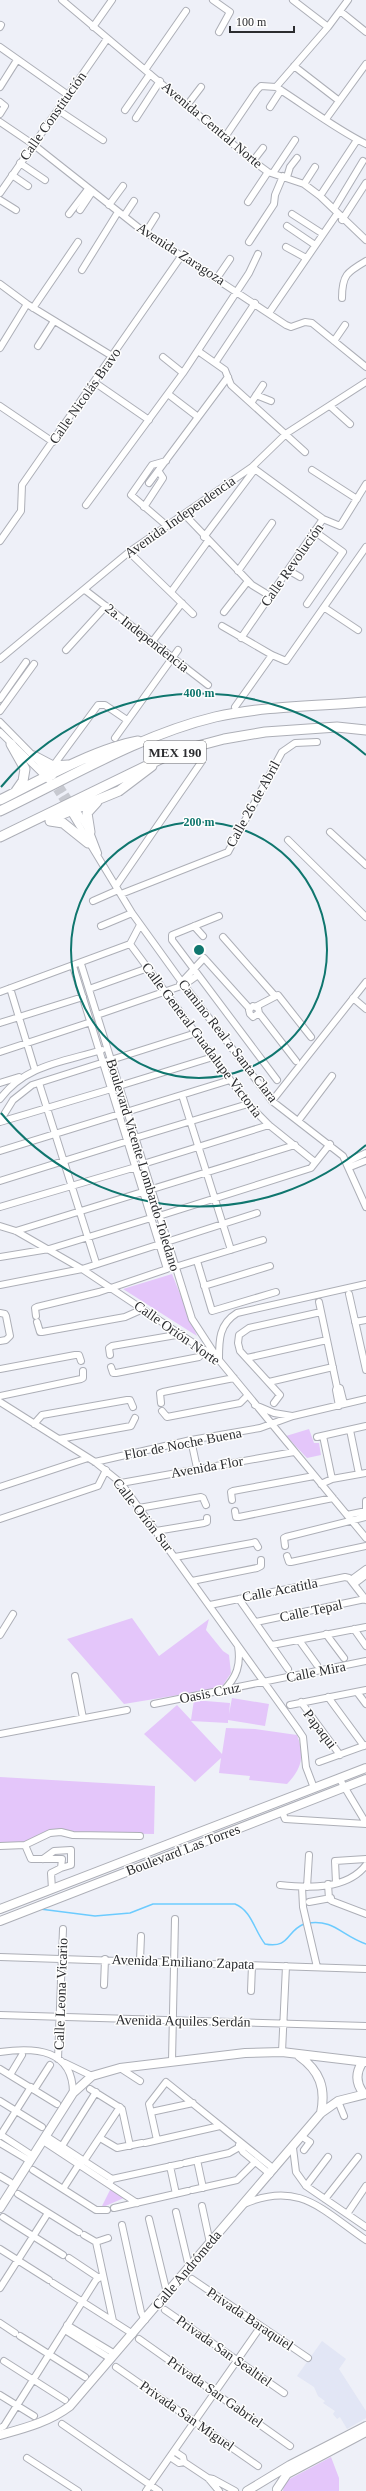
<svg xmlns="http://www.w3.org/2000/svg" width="366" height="2491" viewBox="0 0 366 2491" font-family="Georgia,serif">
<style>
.built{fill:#e2e6f5}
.green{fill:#e4c6fa}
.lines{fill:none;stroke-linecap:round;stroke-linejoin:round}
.stream{stroke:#6ccbfe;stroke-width:1.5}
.minor-tunnel{stroke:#c7c9d0;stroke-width:6;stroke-dasharray:6 3;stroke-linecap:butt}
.minor-casing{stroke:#adafb7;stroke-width:8}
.major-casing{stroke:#adafb7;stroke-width:10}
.highway-casing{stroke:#adafb7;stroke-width:11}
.minor{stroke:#fff;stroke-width:6}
.major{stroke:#fff;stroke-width:8}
.highway{stroke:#fff;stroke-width:9}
.ring{fill:none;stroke:#0f766e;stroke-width:2}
.labels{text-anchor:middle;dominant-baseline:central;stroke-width:3;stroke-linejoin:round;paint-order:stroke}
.shield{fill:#fefefe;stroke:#6a6b6d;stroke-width:1}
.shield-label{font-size:13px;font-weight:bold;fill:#2b2c2f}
.street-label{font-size:14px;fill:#2b2c2f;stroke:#fefefe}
.centre{fill:#0f766e;stroke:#fefefe;stroke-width:2}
.ring-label{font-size:12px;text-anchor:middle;font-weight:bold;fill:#0f766e;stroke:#fefefe;stroke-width:3;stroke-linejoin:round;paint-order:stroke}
</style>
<rect width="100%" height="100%" fill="#eef0f8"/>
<path class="built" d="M322,2341L346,2359L339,2369L366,2411V2418L347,2429L340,2417L337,2419L333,2414L335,2411L323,2403L325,2401L318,2396L314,2387L297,2376Z"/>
<path class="green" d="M172,1274L197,1336L123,1289Z
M309,1429L314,1443H319L321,1455L307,1458L286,1436Z
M132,1618L159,1656L209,1619L206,1630L223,1651L229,1655L231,1673L221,1688L124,1704L67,1639Z
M232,1698L269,1704L265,1726L228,1720V1723L191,1721L222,1754L226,1728L255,1729L297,1735C305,1756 302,1768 287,1784L249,1780L250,1776L219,1773L221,1758L195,1782L144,1734L177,1705L191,1720L194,1700L230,1703L229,1714Z
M0,1777L155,1786L154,1834L83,1833L59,1830L39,1834L25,1843L0,1842Z
M112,2186L126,2197L101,2208Z
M331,2457L339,2478V2491H283L284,2482Z"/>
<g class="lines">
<path class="stream" d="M40,1909L95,1916L130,1913L153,1904H235C252,1911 254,1930 265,1944C290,1949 286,1931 304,1924
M308,1923C334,1919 342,1936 366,1944"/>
<path class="minor-tunnel" d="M56,779L73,805
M51,782L68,808"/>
<defs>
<path id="minor" d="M62,0L253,161L268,172L304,184L320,196L366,240
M213,0L230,12L219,32
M293,0L328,27
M340,11L366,32
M0,27L1,25
M93,27L112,0
M0,47L68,95
M294,66L338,100
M145,70L186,11
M0,87L17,60
M276,87C306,106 334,128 366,144
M0,102L5,106L0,114
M188,104L201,87
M270,107L281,90
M58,110L103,140
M125,110L150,74
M136,118L160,81
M326,119L366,64
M0,122L34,145L139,228L286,325L291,327L305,322L312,323L366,367
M225,137L257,90L261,86L276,87L328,27L348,0
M253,161L263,148
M20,163L45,180
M273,173L295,140
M12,175L28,186
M287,177L290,167L297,158
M304,184L315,167
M0,193L107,39
M320,196L357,140
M0,200L16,210
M248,202L268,172
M109,205L123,186
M334,209L363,161
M80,210L92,192
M69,214L88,189
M292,214L323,234
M124,216L134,201
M342,220L366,183
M287,226L315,245
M146,232L156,216
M249,242L274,204L275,195L283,176
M286,247L306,258
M82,270L118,212
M217,278L230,259
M0,284L27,304L112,356
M342,298C342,275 347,272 366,261
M33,308L78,242
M269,313L337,214
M334,341L345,325
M38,346L54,321
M0,348L27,304
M198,351L225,370L231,385L305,452
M163,357L183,373
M215,363L255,303
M94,382L149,420
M168,394L198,417
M256,395L271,401
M251,403L263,385
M0,406L53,442
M330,406L350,424
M166,461L152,465L131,495L166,525
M252,467L323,519L340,526L366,484
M312,470L357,499
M149,483L228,377
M86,505L183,373L249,273L258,254
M144,507L163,478L159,472
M184,514L252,585L270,596
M204,537L255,469
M0,541L21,511L22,485L182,255
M129,552L193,614
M288,570L300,577
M238,571L272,523
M85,590L208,685
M171,592L208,541
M307,604L343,552L314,531
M325,608L358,630
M224,612L248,581
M222,626L272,655L286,661L366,547
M241,638L323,519
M152,642L182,603
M66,650L106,606
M0,659L129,552L252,467L287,433L366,382
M0,699L26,662
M235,707L272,655
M0,711L34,664
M0,722L53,776
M0,732L50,781
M115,738L178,650
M53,766L98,705H105L127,720
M74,806L90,832L98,853
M69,809L132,913L181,981L272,1101L343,1156L366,1207
M330,832L366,865
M288,840L366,917
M116,886L202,761
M121,894L228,852L282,752L295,743L317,742
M93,901L118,890
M219,916L172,935V940L277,1080
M101,926L132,913
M194,926L203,936
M223,937L275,996
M130,944L248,1104L269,1125L315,1162
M81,964L192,1319L218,1359
M180,984L204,958L249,1008
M10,988L35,1070
M89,989L148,968
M0,992L130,944L140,925
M353,998L366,1009
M257,1006L278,995L311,1037
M259,1013L253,1017L250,1014L249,1010L253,1006L258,1008L259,1013L296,1061
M97,1015L184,985L198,975
M0,1023L83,997
M0,1052L91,1022
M0,1083L19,1077
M39,1083L96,1263
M119,1086L213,1057
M182,1095L231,1250
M0,1099C25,1065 63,1062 102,1050
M272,1101L366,982
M0,1121L13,1100L32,1085L196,1033
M298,1121L332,1076
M0,1122L111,1089
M135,1138L248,1104
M0,1151L230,1080
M347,1162L366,1153
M143,1164L269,1125
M350,1167L365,1161
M0,1181L128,1141
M0,1207L136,1167
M159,1216L311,1168L330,1144
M0,1226L16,1231L82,1269L219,1360L366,1538
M16,1231L295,1145
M0,1257L49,1249L151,1218
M197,1261L212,1311L276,1292
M175,1267L263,1240
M0,1285L82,1269L257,1213
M204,1286L270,1266
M349,1294L366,1370
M319,1302L337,1387L336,1390L339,1406
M0,1313L5,1314L6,1316L10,1336L6,1340L0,1341
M36,1316L35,1308L37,1307L99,1292L167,1269L73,966
M37,1322L40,1332H42L125,1317L143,1309
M355,1322L366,1320
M110,1355L109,1348L112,1346L182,1334
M247,1358L327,1340
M219,1359C219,1340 219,1324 237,1313L366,1284
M111,1367L113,1373H116L199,1357L205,1350
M0,1369L75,1355H79L81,1361
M269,1382L333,1367
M337,1387L340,1388L344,1404
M0,1396L81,1379L83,1378V1371
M0,1402L95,1462L121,1483L297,1728L303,1737L306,1767L314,1788
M161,1403L160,1393L163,1392L234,1378
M274,1403L280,1395L240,1351L238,1343L239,1335L249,1328L321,1312
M255,1405L274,1413L292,1416
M162,1411L167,1417L240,1403L247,1396
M34,1424L42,1415L127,1400H130L133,1407
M350,1430L359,1474
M323,1436L332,1479
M317,1437L366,1426
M59,1439L131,1426L135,1418
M191,1440L197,1468
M95,1462L191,1440L260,1428L293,1416L366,1399
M121,1483L294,1452
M321,1484L332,1479L366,1473
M0,1487L88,1458
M232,1500L231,1492L233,1491L314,1476
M366,1501V1510
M139,1508L201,1497L203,1498L206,1505
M235,1511L236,1517H239L333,1498
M347,1515L366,1511
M0,1519L98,1486L106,1470
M156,1531L204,1523L207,1522V1518
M285,1546L284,1538L286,1537L366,1517
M287,1556L289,1562H291L366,1546
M175,1557L252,1543L255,1542L258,1547
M351,1580L366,1569
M192,1581L257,1568L261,1566V1560
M354,1584L366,1575
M239,1599L288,1669
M210,1605L345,1577L349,1578L366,1600
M256,1622L365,1599
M354,1629L366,1646
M326,1634L344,1658
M0,1635L13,1614
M299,1640L317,1665
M272,1645L366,1627
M75,1676L83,1718
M223,1691C237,1677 241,1665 238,1646
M357,1692L366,1704
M328,1697L364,1746
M301,1702L340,1755
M154,1704L366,1661
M290,1705L366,1690
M0,1734L127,1710
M319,1762L366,1745
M339,1778L366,1823
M282,1811L285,1819L366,1824
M25,1845L31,1859H62L61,1868L71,1865V1850L54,1851L43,1859
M0,1846L25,1845L50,1833L61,1832L73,1835L140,1836
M336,1883L335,1861L366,1859
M328,1884L329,1899L332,1901L366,1914
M280,1885C308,1888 347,1890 366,1865
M302,1887L303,1907L317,1967
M307,1887L309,1855
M52,1889L51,1873L61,1868
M309,1902L331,1898
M0,1957L366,1969
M140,1960L141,1936
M104,1985L105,1959
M251,1991L252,1965
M0,2015L366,2026
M0,2052C35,2047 73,2049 73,2093
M282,2052L286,1966
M58,2059L63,1929
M172,2061L175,1919
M65,2063L92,2076
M120,2068L140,2081
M0,2069L57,2104
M10,2075L22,2055
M90,2089L122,2109L130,2146
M34,2090L50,2065
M0,2101L42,2127
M338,2101L344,2116
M151,2112L193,2103
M1,2135L33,2156
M0,2136L31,2087
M46,2136L112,2179
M301,2136L310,2142L304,2150
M100,2138L117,2148L142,2143
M157,2140L149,2104L166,2082L274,2169
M43,2141L137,2203
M0,2143L30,2161
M145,2143L220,2126
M239,2145L243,2152L270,2174
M62,2146L96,2092
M293,2148L296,2172L306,2186L366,2227
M197,2160L203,2188
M84,2161L120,2107
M185,2163L229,2153L243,2145
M170,2166L176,2194
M33,2170L96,2210H107
M0,2176L10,2182
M110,2182L112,2179L181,2164
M306,2186L328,2157
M63,2189L81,2161
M192,2190L237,2180L255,2162
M18,2194L79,2232
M325,2199L358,2157
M244,2204C299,2180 322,2210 366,2240
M202,2206L210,2243
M114,2208L188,2191
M176,2212L189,2267
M347,2214L366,2186
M3,2217L63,2255
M149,2219L167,2293
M122,2225L141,2312L145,2320
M84,2235L96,2242
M96,2242L113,2321
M96,2242L108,2238
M0,2249L49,2280
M69,2258L99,2278
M192,2279L308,2358
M53,2283L133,2334
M0,2288L48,2213
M165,2310L284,2393
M0,2323L15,2333
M67,2325L115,2354
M65,2330L111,2359
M20,2336L85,2377
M139,2339L290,2446
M4,2361L65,2400
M116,2367L258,2466
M0,2395L34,2416
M62,2424L159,2491
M0,2428L4,2426L96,2280L103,2275
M174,2451L183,2457L184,2462
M170,2457L179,2463L184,2462
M27,2458L78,2491
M184,2462L208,2478L219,2491
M208,2478L213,2479L235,2491
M146,2491L261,2326"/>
<path id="major" d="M0,1909L366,1768
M0,1921L366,1779
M299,2056C320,2071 326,2088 321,2113
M362,2063C355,2074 356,2084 364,2094
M0,2208L73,2093L92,2076L120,2068L245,2053L282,2052L366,2062
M0,2435C25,2428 49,2422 70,2406L321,2113L338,2101L366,2094
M277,2489L287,2474L366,2432
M247,2491L290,2465L366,2426"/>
<path id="highway" d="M11,744L25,769L23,781L16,791
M34,756L53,766L68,765
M0,800C38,781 97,748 138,741
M0,811C69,778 140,735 215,717C264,706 316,706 366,702
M53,818L119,791L152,766
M50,821L63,823L88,843
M90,832L87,813L97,802
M0,837L175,752L224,739L265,732L337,727L366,730"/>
</defs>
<use href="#minor" class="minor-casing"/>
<use href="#major" class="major-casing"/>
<use href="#highway" class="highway-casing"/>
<use href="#minor" class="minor"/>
<use href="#major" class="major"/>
<use href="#highway" class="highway"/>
</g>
<g class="ring">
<circle cx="199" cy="950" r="128"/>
<path d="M366 1145A257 257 0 0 1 1 1113M1 787A257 257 0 0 1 366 755"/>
</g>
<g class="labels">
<rect class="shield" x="144" y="741" width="62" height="22" rx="3"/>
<g class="shield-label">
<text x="175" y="752">MEX 190</text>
</g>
<g class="street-label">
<text transform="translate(53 116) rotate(-55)">Calle Constitución</text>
<text transform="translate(212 125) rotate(40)">Avenida Central Norte</text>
<text transform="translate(181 254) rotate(33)">Avenida Zaragoza</text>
<text transform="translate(85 396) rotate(-55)">Calle Nicolás Bravo</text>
<text transform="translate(180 517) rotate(-35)">Avenida Independencia</text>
<text transform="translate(292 565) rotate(-55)">Calle Revolución</text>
<text transform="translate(147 638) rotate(38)">2a. Independencia</text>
<text transform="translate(253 804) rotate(-61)">Calle 26 de Abril</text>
<text transform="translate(202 1040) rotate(53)">Calle General Guadalupe Victoria</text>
<text transform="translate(228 1041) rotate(52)">Camino Real a Santa Clara</text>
<text transform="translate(143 1165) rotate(73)">Boulevard Vicente Lombardo Toledano</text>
<text transform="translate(177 1333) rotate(35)">Calle Orión Norte</text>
<text transform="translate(183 1444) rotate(-11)">Flor de Noche Buena</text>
<text transform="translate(207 1467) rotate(-10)">Avenida Flor</text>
<text transform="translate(143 1515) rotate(52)">Calle Orión Sur</text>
<text transform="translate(280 1590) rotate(-11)">Calle Acatitla</text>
<text transform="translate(311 1611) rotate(-12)">Calle Tepal</text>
<text transform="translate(316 1672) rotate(-11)">Calle Mira</text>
<text transform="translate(210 1693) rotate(-11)">Oasis Cruz</text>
<text transform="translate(320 1729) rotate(53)">Papaqui</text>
<text transform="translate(183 1850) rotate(-21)">Boulevard Las Torres</text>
<text transform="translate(183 1962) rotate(2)">Avenida Emiliano Zapata</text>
<text transform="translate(61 1994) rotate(-88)">Calle Leona Vicario</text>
<text transform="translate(183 2021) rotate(1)">Avenida Aquiles Serdán</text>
<text transform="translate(187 2270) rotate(-50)">Calle Andrómeda</text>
<text transform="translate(250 2319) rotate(34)">Privada Baraquiel</text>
<text transform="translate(224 2351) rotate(35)">Privada San Sealtiel</text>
<text transform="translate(215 2392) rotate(35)">Privada San Gabriel</text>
<text transform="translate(187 2416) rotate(35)">Privada San Miguel</text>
</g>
</g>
<circle cx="199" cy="950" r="6" class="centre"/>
<g class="ring-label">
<text x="199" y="697">400 m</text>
<text x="199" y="826">200 m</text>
</g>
<path d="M230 26v6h64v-6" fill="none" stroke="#2b2c2f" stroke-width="2"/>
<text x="236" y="26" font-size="12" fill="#2b2c2f" stroke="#fefefe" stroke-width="3" paint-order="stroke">100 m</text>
</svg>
